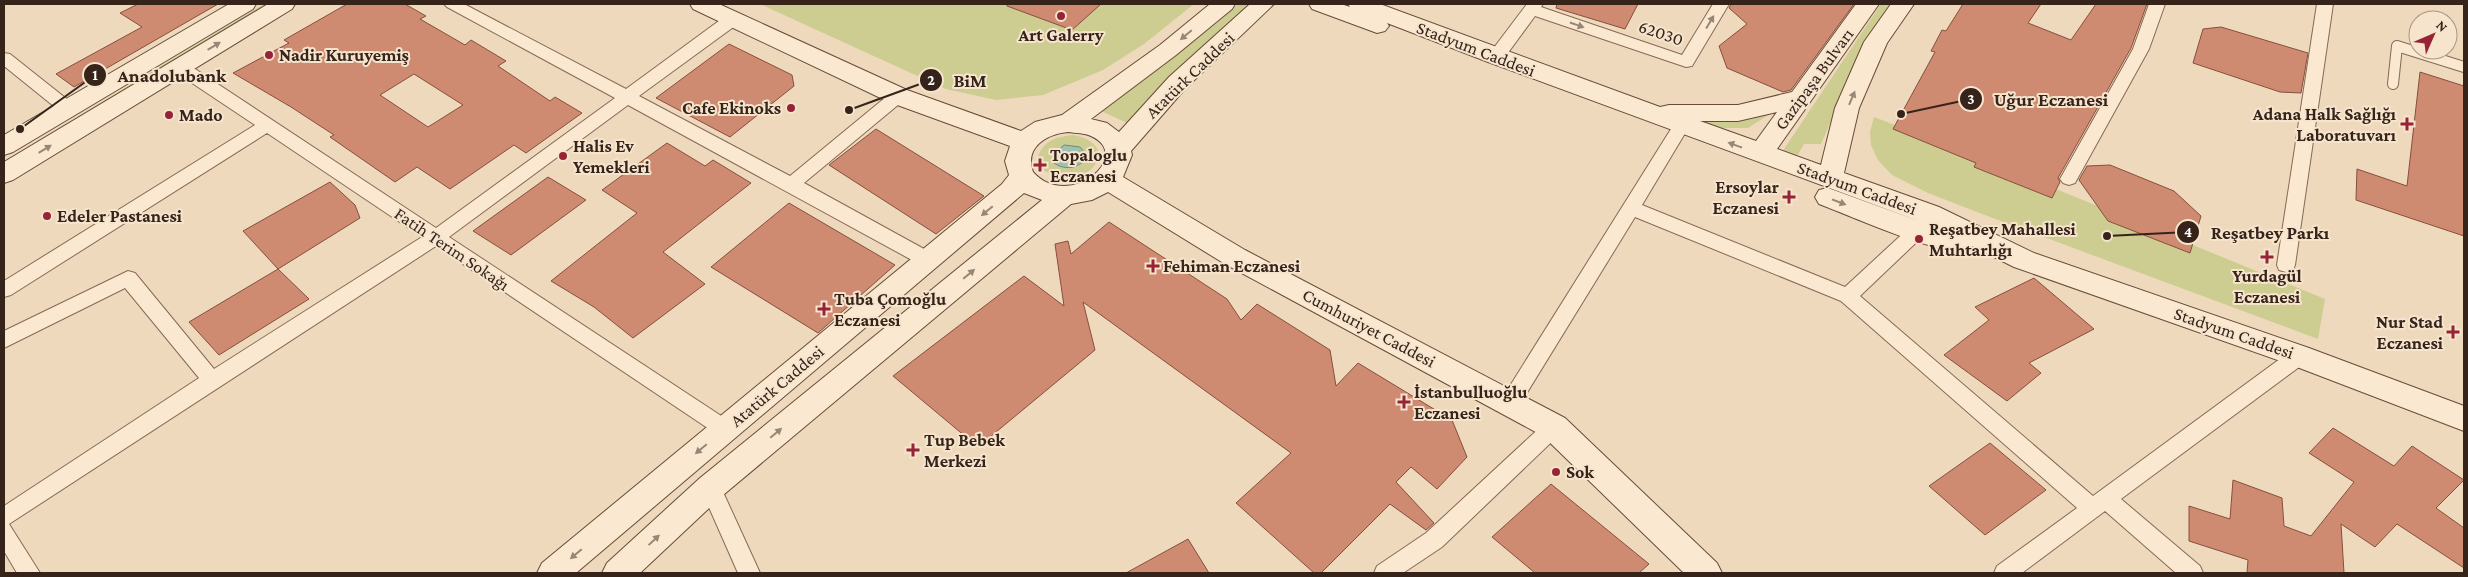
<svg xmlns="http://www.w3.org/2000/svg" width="2468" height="577" viewBox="0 0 2468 577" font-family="'Crimson Pro',serif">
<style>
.green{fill:#cdcc91}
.water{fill:#a1c0b3;stroke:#688d7f}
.building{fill:#ce8b72;stroke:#874f3b;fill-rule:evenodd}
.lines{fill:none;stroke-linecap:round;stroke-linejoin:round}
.service-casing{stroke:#876956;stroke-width:12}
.minor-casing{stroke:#876956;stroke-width:2}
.secondary-casing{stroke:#684b39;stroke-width:2}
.service{stroke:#fae8d0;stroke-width:10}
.minor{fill:#fae8d0;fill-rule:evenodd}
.secondary{fill:#fae8d0;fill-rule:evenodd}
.oneway{fill:#988676}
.poi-dot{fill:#972435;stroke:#f6e4cd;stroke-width:2}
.labels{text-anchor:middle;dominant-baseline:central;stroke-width:4;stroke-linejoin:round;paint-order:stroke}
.street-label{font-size:18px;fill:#36241b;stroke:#f6e4cd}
.poi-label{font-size:18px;font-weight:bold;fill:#36241b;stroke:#f6e4cd;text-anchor:start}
.leader{fill:none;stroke:#36241b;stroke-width:2}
.callout-dot{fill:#36241b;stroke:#f6e4cd;stroke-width:2}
.mark-label{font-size:15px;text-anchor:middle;font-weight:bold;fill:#fff}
.callout-label{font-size:19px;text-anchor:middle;font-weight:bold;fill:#36241b;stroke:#f6e4cd;stroke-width:4;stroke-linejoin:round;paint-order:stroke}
</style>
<rect width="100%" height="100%" fill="#efd9bd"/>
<path class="green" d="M264,4H277L4,171V161Z
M760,4H1194L1144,44L1103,70L1043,95L996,100L946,89Z
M1238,4H1249L1127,123L1099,110L1216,24Z
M1881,4H1891L1867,38L1821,144H1804L1797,156L1782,152Z
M1779,108L1748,128H1722L1694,119L1737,121Z
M1874,117L1965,152L2325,299L2318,339L1990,217L1928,193L1892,175L1878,160L1871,145L1870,132Z
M1072,135C1084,137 1093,140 1099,152C1097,180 1062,182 1043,170L1038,157C1043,141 1056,137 1072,135Z"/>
<path class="water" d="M1064,145L1080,147L1085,153V160C1076,169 1064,170 1054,163L1053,155Z"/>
<path class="building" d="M138,4H218L74,87L56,74L142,27L120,13Z
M347,4H405L426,16L420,19L465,45L471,40L506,61L498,66L550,101L555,97L582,113L526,153L514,145L450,189L417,167L395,182L330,137L334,135L291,107L233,73L289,43L284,40ZM414,74L463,105L428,127L380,95Z
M1007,4H1101L1072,30L1007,6Z
M1557,4H1638L1625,29L1556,8Z
M1731,4H1854L1791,90L1783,92L1727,68L1719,46L1747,24L1729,8Z
M1963,4H2041L2028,23L2071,40L2096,4H2147L2131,48L2058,178L2060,182L2052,198L1974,167L1976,163L1893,129L1935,52L1931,51L1942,30L1946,31Z
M2221,27L2308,53L2301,93L2280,92L2193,63L2203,29Z
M729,44L792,75L794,86L730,137L656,98Z
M2420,72L2464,86V236L2356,200L2357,169L2407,186Z
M876,129L984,196L936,234L829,165Z
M667,143L705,166L713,160L751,183L663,252L705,284L633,338L594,307L551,281L637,213L602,190Z
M2110,165L2174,191L2201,216L2190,253L2108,221L2079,180L2087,166Z
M548,177L586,200L511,255L473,231Z
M330,182L355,205L360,218L278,269L243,231Z
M789,203L895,265L818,333L711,267Z
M1109,222L1227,299L1241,320L1257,304L1330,350L1336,386L1358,363L1452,420L1467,457L1437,489L1411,467L1396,482L1434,523L1426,530L1390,504L1321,573H1314L1236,503L1291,453L1083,302L1095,350L978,447L893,376L1024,276L1064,306L1055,244L1068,241L1071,254Z
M278,269L309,299L219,355L189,322Z
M2034,278L2094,329L2029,363L2041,373L2007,401L1944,355L1989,320L1975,307Z
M2333,428L2394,466L2412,446L2464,480L2436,508L2464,528V568L2397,524L2375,547L2341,524L2344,573H2247L2248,560L2189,541V506L2230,519L2233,480L2282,498L2284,526L2311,536L2354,482L2309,453Z
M1990,443L2046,490L1985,535L1929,486Z
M1551,484L1649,564L1639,573H1535L1492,537Z
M1188,539L1209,573H1126Z"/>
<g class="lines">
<defs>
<path id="service" d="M2393,84L2397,46L2464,67"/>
<path id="minor" d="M444,4H464L626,89L727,15H739L741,19L739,23L639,96L790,176L892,92H904L906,96L904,100L804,183L935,255L937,260L935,265L928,267L921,265L628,105L449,237L732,423L735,429L732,435L725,437L718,435L436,246L9,524L40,573H17L4,551V506L199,378L125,288L4,348V331L128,271L135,273L214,369L422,237L267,133L11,295L4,297V281L255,125L174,71L172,67L174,63H186L436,228L615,98L447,7Z
M1527,4H1543L1541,7L1682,55L1713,4H1729L1692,66L1686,67L1535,16L1502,61H1490L1488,57L1490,53Z
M2149,4H2165L2149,49L2075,183L2069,185L2063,183L2060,179L2133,49Z
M2317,4H2333L2295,265L2293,270L2286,272L2279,270L2277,265Z
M4,53L10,54L73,104L75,108L73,112H61L4,66Z
M1682,119L1688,121L1690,125L1642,205L1845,287L1911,226L1920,214L1926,212L1932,214L1935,219L1923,236L1860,296L2093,496L2292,350L2299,348L2306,350L2309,356L2306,362L2121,499L2200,566L2203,573H2176L2105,511L2022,573H1994L1997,566L2077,508L1841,301L1635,217L1517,409L1510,411L1503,409L1500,403L1503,397L1676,121Z
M1554,419L1561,421L1564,427L1561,433L1442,547L1403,573H1374L1377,566L1426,533L1547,421Z
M711,478L718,481L760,573H738L700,487L704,481Z"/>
<path id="secondary" d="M229,4H256L253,9L13,152L4,155V135Z
M268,4H295L292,9L13,180L4,183V162Z
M690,4H719L907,90L1021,131L1035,122L1062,115L1160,45L1210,4H1235L1232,9L1176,55L1091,119L1107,123L1119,132L1169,77L1250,4H1274L1185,89L1131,151L1132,155L1123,177L1245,250L1565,418L1717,563L1722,573H1684L1543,436L1225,264L1108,192L1092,200L1071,204L722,496L640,573H602L607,563L700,478L1042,200L1024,193L576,573H537L542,563L1002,184L1009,175L1005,161L1010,146L889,102L693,9ZM1068,132C1075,133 1085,133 1091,136C1135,156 1069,212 1033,172C1024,147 1047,134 1068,132Z
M1309,4H1341L1350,7L1348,4H1380L1660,107L1669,105H1738L1792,92L1856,4H1879L1777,149L1821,165L1835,108L1864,42L1891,4H1914L1887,43L1859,108L1844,173L1939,207L2034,253L2309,348L2464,406V431L2289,364L2014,267L1972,246L1969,250C1943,258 1849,215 1819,204L1815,197L1819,190L1828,188L1927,224L1488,62L1387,23L1389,26L1385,31L1377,33L1312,9ZM1777,112L1756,141L1700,121H1738Z"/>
</defs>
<use href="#service" class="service-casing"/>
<use href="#minor" class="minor-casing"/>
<use href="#secondary" class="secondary-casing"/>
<use href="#service" class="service"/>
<use href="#minor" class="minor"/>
<use href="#secondary" class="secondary"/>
</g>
<defs><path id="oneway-solid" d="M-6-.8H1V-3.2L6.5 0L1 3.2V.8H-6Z" transform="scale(1.25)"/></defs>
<g class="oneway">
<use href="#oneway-solid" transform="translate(1710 22) rotate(-59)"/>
<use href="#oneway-solid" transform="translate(1577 25) rotate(19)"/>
<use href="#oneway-solid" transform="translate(1186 35) rotate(140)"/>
<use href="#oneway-solid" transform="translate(214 46) rotate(-31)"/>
<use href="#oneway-solid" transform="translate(1852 98) rotate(-67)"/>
<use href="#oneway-solid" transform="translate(1735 145) rotate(-160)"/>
<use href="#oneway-solid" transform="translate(45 149) rotate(-31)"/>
<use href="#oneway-solid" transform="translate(1839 202) rotate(21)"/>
<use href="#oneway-solid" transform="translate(987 211) rotate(140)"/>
<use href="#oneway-solid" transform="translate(969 274) rotate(-40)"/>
<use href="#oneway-solid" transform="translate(776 433) rotate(-40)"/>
<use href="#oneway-solid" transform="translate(701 449) rotate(140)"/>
<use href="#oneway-solid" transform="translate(654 540) rotate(-43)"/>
<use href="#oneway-solid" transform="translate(576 554) rotate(140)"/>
</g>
<g class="poi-dot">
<circle cx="1061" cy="16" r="5"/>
<circle cx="269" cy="55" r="5"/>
<circle cx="791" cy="108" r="5"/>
<circle cx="169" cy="115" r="5"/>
<path d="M2404.5 116.5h5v5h5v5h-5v5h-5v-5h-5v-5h5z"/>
<circle cx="563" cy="156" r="5"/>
<path d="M1037.5 157.5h5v5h5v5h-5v5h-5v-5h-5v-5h5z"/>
<path d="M1786.5 189.5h5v5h5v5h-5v5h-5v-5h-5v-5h5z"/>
<circle cx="47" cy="216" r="5"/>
<circle cx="1919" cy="239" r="5"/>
<path d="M2264.5 249.5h5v5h5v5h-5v5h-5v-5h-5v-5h5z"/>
<path d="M1150.5 258.5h5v5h5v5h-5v5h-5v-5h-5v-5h5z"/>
<path d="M821.5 301.5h5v5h5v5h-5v5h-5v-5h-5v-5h5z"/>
<path d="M2450.5 324.5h5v5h5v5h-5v5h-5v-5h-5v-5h5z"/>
<path d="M1401.5 394.5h5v5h5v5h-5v5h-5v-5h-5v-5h5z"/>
<path d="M910.5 442.5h5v5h5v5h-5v5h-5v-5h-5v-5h5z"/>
<circle cx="1556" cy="472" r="5"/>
</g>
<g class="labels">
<g class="street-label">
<text transform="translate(1661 33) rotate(19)">62030</text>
<text transform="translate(1476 49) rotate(21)">Stadyum Caddesi</text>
<text transform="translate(1190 75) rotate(-44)">Atatürk Caddesi</text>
<text transform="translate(1814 79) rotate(-54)">Gazipaşa Bulvarı</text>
<text transform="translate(1857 188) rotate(20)">Stadyum Caddesi</text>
<text transform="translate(452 249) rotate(34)">Fatih Terim Sokağı</text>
<text transform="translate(1369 328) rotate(28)">Cumhuriyet Caddesi</text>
<text transform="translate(2234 333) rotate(19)">Stadyum Caddesi</text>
<text transform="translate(777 386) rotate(-40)">Atatürk Caddesi</text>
</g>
<g class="poi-label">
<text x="1061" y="35" text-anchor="middle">Art Galerry</text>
<text x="279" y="55">Nadir Kuruyemiş</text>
<text x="781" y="108" text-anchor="end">Cafe Ekinoks</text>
<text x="2396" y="114" text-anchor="end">Adana Halk Sağlığı<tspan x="2396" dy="21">Laboratuvarı</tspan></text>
<text x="179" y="115">Mado</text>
<text x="573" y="146">Halis Ev<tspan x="573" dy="21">Yemekleri</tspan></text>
<text x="1050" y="155">Topaloglu<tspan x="1050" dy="21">Eczanesi</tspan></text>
<text x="1779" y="187" text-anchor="end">Ersoylar<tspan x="1779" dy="21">Eczanesi</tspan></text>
<text x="57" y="216">Edeler Pastanesi</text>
<text x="1929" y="229">Reşatbey Mahallesi<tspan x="1929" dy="21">Muhtarlığı</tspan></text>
<text x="1163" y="266">Fehiman Eczanesi</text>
<text x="2267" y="276" text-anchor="middle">Yurdagül<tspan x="2267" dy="21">Eczanesi</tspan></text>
<text x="834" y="299">Tuba Çomoğlu<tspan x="834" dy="21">Eczanesi</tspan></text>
<text x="2443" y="322" text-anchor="end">Nur Stad<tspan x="2443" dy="21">Eczanesi</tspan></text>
<text x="1414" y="392">İstanbulluoğlu<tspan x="1414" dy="21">Eczanesi</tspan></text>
<text x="924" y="440">Tup Bebek<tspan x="924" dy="21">Merkezi</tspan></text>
<text x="1566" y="472">Sok</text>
</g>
</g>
<path class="leader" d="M20 129L95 75M849 110L931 80M1901 114L1971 99M2107 236L2188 232"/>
<g class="callout-dot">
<circle cx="20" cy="129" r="5"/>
<circle cx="849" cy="110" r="5"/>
<circle cx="1901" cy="114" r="5"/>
<circle cx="2107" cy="236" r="5"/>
<circle cx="95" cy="75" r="12"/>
<circle cx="931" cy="80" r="12"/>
<circle cx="1971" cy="99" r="12"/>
<circle cx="2188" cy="232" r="12"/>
</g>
<g class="mark-label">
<text x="95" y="80">1</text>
<text x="931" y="85">2</text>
<text x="1971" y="104">3</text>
<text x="2188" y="237">4</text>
</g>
<g class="callout-label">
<text x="172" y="82">Anadolubank</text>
<text x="970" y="87">BiM</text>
<text x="2051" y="106">Uğur Eczanesi</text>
<text x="2270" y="239">Reşatbey Parkı</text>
</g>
<rect width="2468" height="577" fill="none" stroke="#36241b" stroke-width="10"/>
<g transform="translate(2433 35) rotate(45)"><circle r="24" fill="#f6e4cd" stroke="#a99786"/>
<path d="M0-4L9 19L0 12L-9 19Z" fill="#972435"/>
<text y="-8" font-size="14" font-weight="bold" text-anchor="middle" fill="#36241b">N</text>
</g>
</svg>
